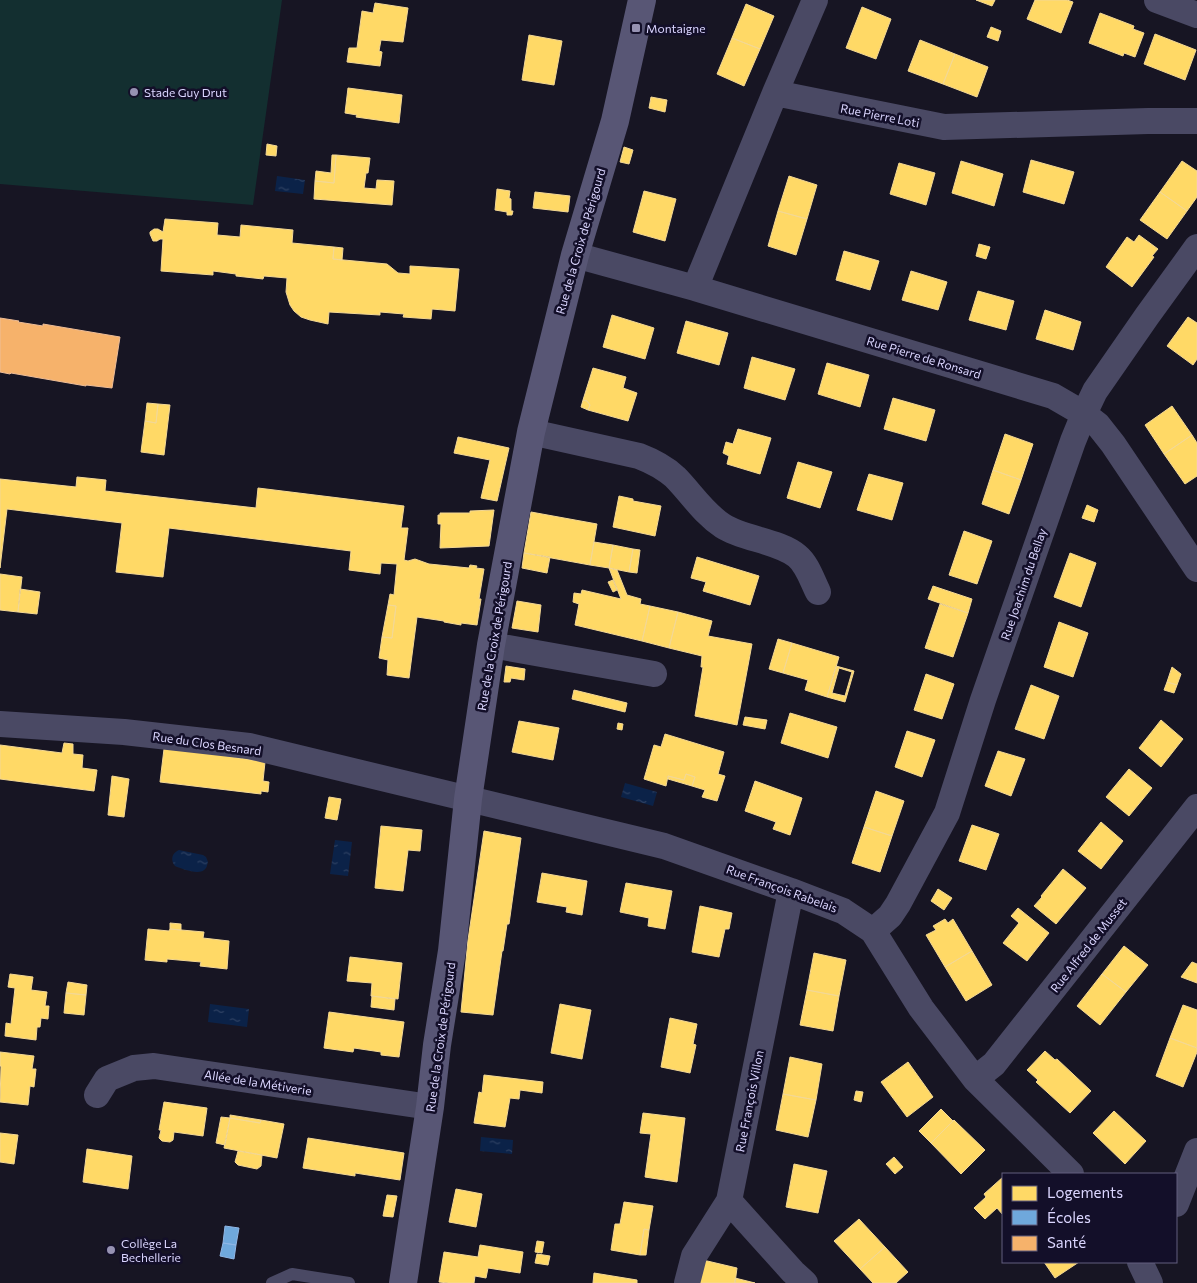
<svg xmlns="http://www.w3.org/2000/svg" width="1197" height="1283" viewBox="0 0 1197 1283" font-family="Commissioner,sans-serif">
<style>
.grass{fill:#132f30}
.water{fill:url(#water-ripples)}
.homes{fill:#ffd966;stroke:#f4d894;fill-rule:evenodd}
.schools{fill:#6fa8dc;stroke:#8fb6e6}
.health{fill:#f6b26b;stroke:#eebd97}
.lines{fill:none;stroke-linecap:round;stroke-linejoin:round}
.lane{stroke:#4a4964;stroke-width:12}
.street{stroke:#4a4964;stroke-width:26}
.secondary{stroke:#585675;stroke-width:28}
.poi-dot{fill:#9692b2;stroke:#130f29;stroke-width:2}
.labels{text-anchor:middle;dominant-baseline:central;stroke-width:5;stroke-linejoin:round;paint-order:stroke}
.poi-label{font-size:12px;fill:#dbd6ff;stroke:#130f29;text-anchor:start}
.street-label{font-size:12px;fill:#dbd6ff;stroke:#130f29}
</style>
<defs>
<pattern id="water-ripples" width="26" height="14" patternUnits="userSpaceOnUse" patternTransform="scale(1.25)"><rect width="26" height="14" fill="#0b2248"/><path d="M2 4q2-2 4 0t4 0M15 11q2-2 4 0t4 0" fill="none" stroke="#2e4163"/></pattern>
</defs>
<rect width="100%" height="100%" fill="#171523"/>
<path class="grass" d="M0,0H282L253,205L0,184Z"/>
<path class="water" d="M277,176L305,180L303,194L275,191Z
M625,783L657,792L653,806L621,797Z
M335,840L352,842L348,876L330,874Z
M179,850L203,855L206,857L208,862C207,865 207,868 204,870C198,875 182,869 175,866C170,860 172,853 179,850Z
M210,1004L249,1009L247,1027L208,1022Z
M481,1137L513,1140L512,1154L480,1151Z"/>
<path class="homes" d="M976,0H995L992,6Z
M1035,0H1067L1073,2L1061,33L1027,19Z
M375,3L408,8L403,42L381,40L379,51L382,52L380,66L347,62L349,48H357L362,11L373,13Z
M746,4L774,16L760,49L732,38Z
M862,7L891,19L876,59L846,48Z
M1100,13L1134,26L1133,29L1144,33L1135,57L1124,53L1123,56L1089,43Z
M991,27L1001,31L998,41L987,37Z
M1155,34L1196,50L1185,80L1144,64Z
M529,35L562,41L554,85L522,80Z
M732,38L760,49L744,86L717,74Z
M920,40L955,54L943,84L908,71Z
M955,54L988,67L977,97L943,84Z
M348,88L402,95L399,123L356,117L357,115L345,113Z
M651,97L667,100L665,112L649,108Z
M267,144L277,146L276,156L266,155Z
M624,147L633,150L629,164L620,162Z
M332,155H336L334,183L315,181L316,171L331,173Z
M336,155L370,158L368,173H366L364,188L376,189L377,180L394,181L392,205L314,199L315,181L334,183Z
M1031,160L1074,172L1064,204L1023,192Z
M961,161L1003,174L994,206L952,193Z
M1182,161L1197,171V197L1187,211L1160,192Z
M899,163L935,173L926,205L890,194Z
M789,176L817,185L807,219L778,211Z
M497,189L510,191L509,198L511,199V211H513L512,215H507V212L495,210Z
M644,191L676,199L665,241L633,232Z
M535,192L570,196L568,212L533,208Z
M1160,192L1187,211L1167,239L1140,220Z
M778,211L807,219L796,255L768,246Z
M165,219L218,223L217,235L240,237L241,225L293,230L292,243L334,247L333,259L387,264L398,273L410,274V266L459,269L455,311L432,309L431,319L403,317L404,314L380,312V315L329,312L328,324L310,320L301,317L294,311L290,305L286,292L287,278L264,276L263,279L236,276V274L213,271V275L161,271L163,239H160L157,241H153L150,234V232L154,229H158L163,232Z
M1139,235L1158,249L1152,256L1154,257L1132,287L1106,267L1127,237L1134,242Z
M979,244L990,247L986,259L976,256Z
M334,247L343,248L342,260L333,259Z
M844,251L879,261L870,290L836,280Z
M911,271L947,282L938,310L902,300Z
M978,291L1014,301L1006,330L969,320Z
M1045,310L1081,322L1073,350L1036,339Z
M612,315L654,328L645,359L603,347Z
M1188,317L1197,323V359L1193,365L1167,346Z
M686,321L728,333L719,365L677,353Z
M752,357L795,369L785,400L744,388Z
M827,363L869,375L860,407L818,394Z
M593,368L626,377L623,388L637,393L628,421L588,410L590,405L587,401L583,400Z
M893,398L935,410L926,441L884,429Z
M583,400L587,401L590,405L588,410L581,407Z
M147,403L158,404L156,423L145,421Z
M158,404L170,405L164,455L141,452L145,421L156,423Z
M1172,406L1192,435L1164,454L1145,425Z
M738,429L771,438L760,474L727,464L729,456L723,453L726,442L733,444Z
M1005,434L1033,444L1021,480L993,470Z
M1192,435L1197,443V476L1185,484L1164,454Z
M458,437L509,448L497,501L481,498L490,460L454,453Z
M798,462L832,472L820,508L787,498Z
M993,470L1021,480L1009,514L982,504Z
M869,474L903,483L892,520L857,510Z
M77,477L106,480L105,491L256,508L258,488L404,506L401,528H408L404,560L408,561L415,559L429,564L469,568L470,565L477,566L476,568L484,569L479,599H481L477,625L461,623V625L444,622V621L417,617L409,678L387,675L388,660L379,658L382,637L392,638L396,606L388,605L390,594L394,595L397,564L381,563L380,574L349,570L351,551L169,528L163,577L116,572L122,523L7,509L0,568V479L76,487Z
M619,496L633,499V501L661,506L655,536L613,527Z
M1087,505L1098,510L1094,522L1082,518Z
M494,510L489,546L440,548L441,524H438V515H440V513H470V511Z
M531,512L597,524L590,565L524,553Z
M964,531L992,541L977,584L949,575Z
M594,542L613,545L609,568L590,565Z
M613,545L633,549L629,572L609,568Z
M633,549L640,550L637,573L629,572Z
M524,553L550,557L547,573L522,568Z
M1070,553L1096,563L1081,607L1054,597Z
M697,557L759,576L750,605L703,591L706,582L691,578Z
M609,568L617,570L627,595L641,599L640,604L650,606L642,641L575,625L579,604L573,602L574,593L581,594L582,590L621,599Z
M0,574L22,577L18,612L0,610Z
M613,580L617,590L613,592L608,582Z
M933,586L972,599L968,613L928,599Z
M20,589L40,592L37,614L18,612Z
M517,601L541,605L538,632L512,628Z
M940,604L968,613L953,657L925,648Z
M388,605L396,606L392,638L382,637Z
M650,606L678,612L669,648L642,641Z
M678,612L712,621L708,636L752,644L737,725L695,716L703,667H701L702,656L669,648Z
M1059,622L1088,633L1073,677L1044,667Z
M778,639L792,643L783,673L769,669Z
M792,643L839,657L827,697L805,690L808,680L783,673Z
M506,666L525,669L524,680L511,678L510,682H504Z
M836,666L854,671L845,702L827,697ZM839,668L852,672L845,696L832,693Z
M1172,667L1181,674L1177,685L1167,682Z
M926,674L954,684L942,719L914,710Z
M1167,682L1177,685L1174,693L1164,690Z
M1031,685L1059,696L1044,739L1015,729Z
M574,690L627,703L625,712L572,699Z
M790,713L837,727L828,758L781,743Z
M745,717L767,720L765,729L743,725Z
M1161,720L1183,739L1161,767L1139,748Z
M519,721L559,728L553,760L512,752Z
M618,723L623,724L622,730L617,729Z
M907,731L935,740L922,777L895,767Z
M665,734L724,752L718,774L725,776L717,801L702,797L705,790L692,786L695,777L686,774L684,780L668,776L666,786L644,779L654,745L661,747Z
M64,743L73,744V754L83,755L82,768L97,770L94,791L0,779V745L62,753Z
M164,749L207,753L265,762L263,781L269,782L268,792L261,791V794L160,782Z
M998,751L1025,759L1011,796L985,786Z
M1129,769L1152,788L1129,816L1106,797Z
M686,774L695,777L692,786L668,779V776L684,780Z
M112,776L129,779L124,817L108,815Z
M755,781L802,798L790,835L773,829L776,822L745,811Z
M876,791L904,801L892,836L864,827Z
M329,797L341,799L337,820L325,818Z
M1101,822L1123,841L1101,869L1078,851Z
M972,825L999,834L986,870L959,861Z
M381,826L422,830L420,851L408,850L403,891L375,888Z
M864,827L892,836L880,872L852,863Z
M484,831L521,838L509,924H507L503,951H502L493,1015L461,1012L468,940Z
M1063,869L1086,888L1056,924L1034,906L1042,897L1041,896Z
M542,873L587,881L582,915L566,912L567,907L537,902Z
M626,883L672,891L665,929L648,926L649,918L620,912Z
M938,889L952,898L944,910L931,901Z
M700,906L732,913L729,929H725L719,957L692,952Z
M1018,908L1049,933L1027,961L1003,943L1019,923L1011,916Z
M945,919L948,923L953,919L972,951L945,967L926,935L936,930L933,926Z
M170,923L181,924V930L170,929Z
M148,929L169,931L170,929L204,932L203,938L229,941L227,969L200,966L201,962L167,959V962L145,960Z
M1124,946L1148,965L1126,992L1102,974Z
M972,951L992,985L966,1001L945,967Z
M814,953L846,960L839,996L807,990Z
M350,957L402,963L398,999L371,996L372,983L347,981Z
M1192,962L1197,964V983L1181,977Z
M10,974L33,977L31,990L47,992L45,1006H49L48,1019L41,1018L40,1027H37L36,1040L5,1036L6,1023L11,1024L15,988L8,987Z
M1102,974L1126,992L1100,1025L1077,1006Z
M68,982L87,985L86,995L66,993Z
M807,990L839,996L833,1031L800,1025Z
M66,993L86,995L84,1015L64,1013Z
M372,996L395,999L394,1010L371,1007Z
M560,1004L591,1010L582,1059L551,1053Z
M1183,1005L1197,1010V1048L1170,1038Z
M329,1012L404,1022L399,1057L381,1055V1052L354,1048L353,1052L324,1048Z
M670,1018L697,1024L693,1044L696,1045L690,1073L661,1067Z
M1170,1038L1197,1048V1052L1183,1087L1156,1076Z
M1045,1051L1055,1060L1057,1059L1091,1091L1070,1113L1036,1082L1038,1080L1027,1070Z
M0,1052L34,1056L32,1069H36L34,1087L30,1086L28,1105L0,1102L1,1066H0Z
M790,1057L822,1064L816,1100L783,1094Z
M908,1062L933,1097L907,1117L881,1082Z
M484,1075L543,1082L542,1093L520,1090L519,1099L510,1098L505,1127L474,1123L479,1092L482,1093Z
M856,1091L863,1092L861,1102L854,1100Z
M783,1094L816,1100L808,1137L776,1130Z
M164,1102L207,1108L203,1136L174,1132L173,1140L170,1142L162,1141L159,1138L161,1130H159Z
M941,1109L953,1121L931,1143L919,1131Z
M1114,1111L1146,1141L1125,1164L1093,1133Z
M643,1113L685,1118L677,1182L645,1177L651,1134L640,1133Z
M230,1115L261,1120L260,1123L230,1118Z
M221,1117L230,1118L225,1145L216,1143Z
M230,1118L260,1123L261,1120L284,1124L277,1158L224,1148Z
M954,1120L985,1150L961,1174L931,1143Z
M0,1133L18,1135L14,1164L0,1162Z
M308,1138L404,1153L400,1180L355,1173V1176L303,1168Z
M87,1149L132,1156L128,1189L83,1182Z
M238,1151L262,1155L261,1166L257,1169L238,1165L235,1162Z
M894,1157L903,1167L895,1174L886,1164Z
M794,1164L827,1171L818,1213L786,1207Z
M1003,1177V1215L997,1208L985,1219L974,1208L986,1197L984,1194Z
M456,1189L482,1194L476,1227L449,1222Z
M387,1195L397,1196L393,1217L383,1216Z
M624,1202L653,1206L649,1230L644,1229L640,1255L611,1250L615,1224H620Z
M859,1219L885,1247L860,1269L834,1241Z
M644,1229L649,1230L646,1255H640Z
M537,1241L544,1242L542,1253L535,1252Z
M480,1245L523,1252L520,1273L488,1268L486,1278L475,1276L474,1283H448L439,1282L444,1252L478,1257Z
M885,1247L908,1272L896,1283H873L860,1269Z
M537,1254L550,1256L548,1265L535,1263Z
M703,1260L737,1268L735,1283H698Z
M1044,1262H1079L1055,1278Z
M594,1273L637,1280V1283H593Z
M735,1278L755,1283H735Z"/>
<path class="schools" d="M225,1226L239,1228L236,1245L223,1243Z
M223,1243L236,1245L234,1259L220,1256Z"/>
<path class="health" d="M0,318L19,321L18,322L43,326V324L120,337L112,388L86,385V386L11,373L10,374L0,372Z"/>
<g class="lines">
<path class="lane" d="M272,1283L292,1274L349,1283"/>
<path class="street" d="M1157,0L1197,15
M775,93L815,0
M575,255L695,288L1053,396L1084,414L1098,425L1113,444L1197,569
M695,288L775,93L944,127L1148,121H1197
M531,432L639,456C652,461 664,467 675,477C691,493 703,513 723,526C743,539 779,541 797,556C807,564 812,580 818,592
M491,645L654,674
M0,724L124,732L249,746L664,846L791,891L843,911L873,931L921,1008L975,1079L1071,1174
M791,891L729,1201L793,1272L805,1283
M873,931L890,916L898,904L947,813L983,700L1073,441L1084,414L1095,391L1147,316L1197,247
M975,1079L994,1064L1197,807
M97,1095L107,1079L134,1068L154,1066L430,1107
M1176,1204L1197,1151
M1140,1262L1150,1283
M687,1283L694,1256L729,1201"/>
<path class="secondary" d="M403,1283L430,1107L437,1045L452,951L468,799L491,645L531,432L575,255L615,121L642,0"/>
</g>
<g class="poi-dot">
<rect x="631" y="23" width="10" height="10" rx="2.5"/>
<circle cx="134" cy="92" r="5"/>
<circle cx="111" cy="1250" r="5"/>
</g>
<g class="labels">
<g class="poi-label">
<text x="646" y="28">Montaigne</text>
<text x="144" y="92">Stade Guy Drut</text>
<text x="121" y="1243">Collège La<tspan x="121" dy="14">Bechellerie</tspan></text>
</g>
<g class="street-label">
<text transform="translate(880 115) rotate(11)">Rue Pierre Loti</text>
<text transform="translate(580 241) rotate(-74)">Rue de la Croix de Périgourd</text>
<text transform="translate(924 357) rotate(17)">Rue Pierre de Ronsard</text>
<text transform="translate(1023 584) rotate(-71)">Rue Joachim du Bellay</text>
<text transform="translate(494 636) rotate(-80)">Rue de la Croix de Périgourd</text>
<text transform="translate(207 743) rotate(8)">Rue du Clos Besnard</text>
<text transform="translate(782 888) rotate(20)">Rue François Rabelais</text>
<text transform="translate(1088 945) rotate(-52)">Rue Alfred de Musset</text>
<text transform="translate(440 1037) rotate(-82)">Rue de la Croix de Périgourd</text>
<text transform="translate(258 1082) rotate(9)">Allée de la Métiverie</text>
<text transform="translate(749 1101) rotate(-79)">Rue François Villon</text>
</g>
</g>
<rect x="1002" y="1173" width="175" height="90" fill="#130f29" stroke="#635f7f"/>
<rect x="1012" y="1186" width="25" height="15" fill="#ffd966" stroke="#635f7f"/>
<text x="1047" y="1198" font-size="15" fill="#dbd6ff">Logements</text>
<rect x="1012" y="1210" width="25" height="15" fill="#6fa8dc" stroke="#635f7f"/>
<text x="1047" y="1223" font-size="15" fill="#dbd6ff">Écoles</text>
<rect x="1012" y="1236" width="25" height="15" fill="#f6b26b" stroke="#635f7f"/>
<text x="1047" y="1248" font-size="15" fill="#dbd6ff">Santé</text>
</svg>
